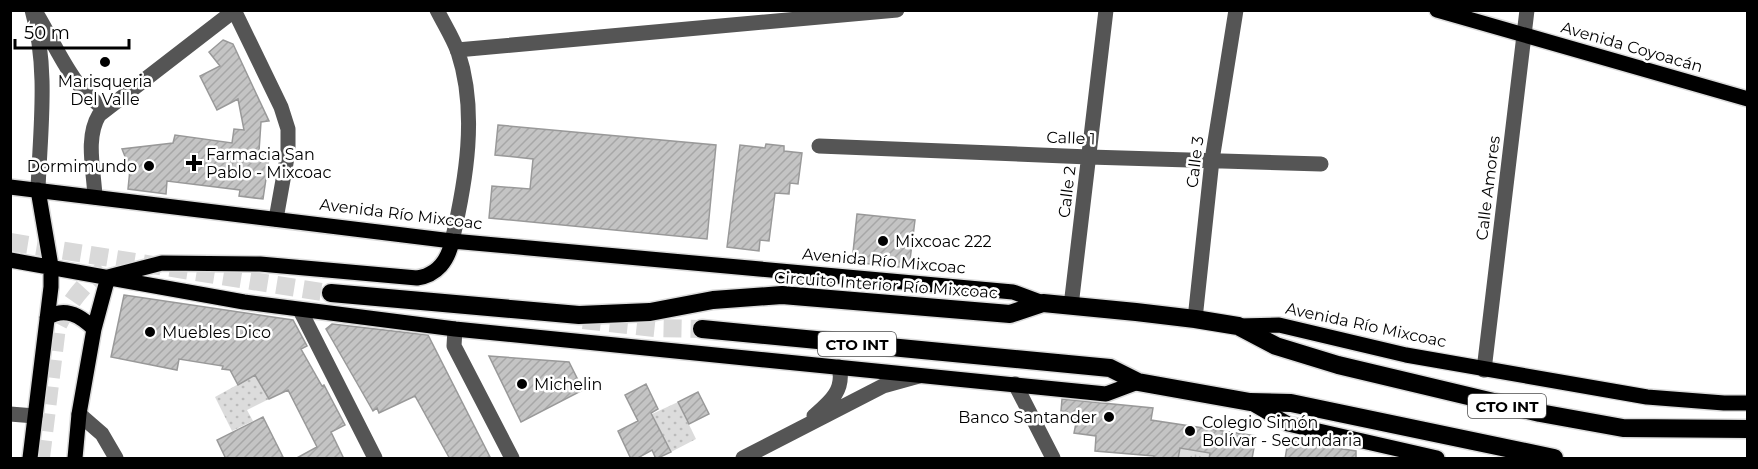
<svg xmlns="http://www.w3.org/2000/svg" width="1758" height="469" viewBox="0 0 1758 469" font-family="Montserrat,sans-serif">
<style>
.grass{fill:url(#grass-tufts)}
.garden{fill:url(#garden-dots)}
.building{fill:url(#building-hatch);stroke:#999;stroke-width:1.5}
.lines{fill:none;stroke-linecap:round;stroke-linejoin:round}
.highway-tunnel{stroke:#d9d9d9;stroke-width:18;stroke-dasharray:18 9;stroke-linecap:butt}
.major-casing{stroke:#dbdbdb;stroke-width:18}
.highway-casing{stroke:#dbdbdb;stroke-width:21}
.minor{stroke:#555;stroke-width:15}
.major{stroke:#000;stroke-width:15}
.highway{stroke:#000;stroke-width:18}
.poi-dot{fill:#000;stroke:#fff;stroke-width:2}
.labels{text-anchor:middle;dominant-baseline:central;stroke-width:5;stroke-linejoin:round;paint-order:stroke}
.shield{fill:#fff;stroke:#4c4c4c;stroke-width:1.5}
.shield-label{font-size:15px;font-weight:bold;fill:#000}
.street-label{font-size:16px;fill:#000;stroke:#fff}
.poi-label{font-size:16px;fill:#000;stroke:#fff;text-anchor:start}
</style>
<defs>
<pattern id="grass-tufts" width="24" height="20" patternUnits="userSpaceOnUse" patternTransform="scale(1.5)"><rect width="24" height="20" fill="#dcdcdc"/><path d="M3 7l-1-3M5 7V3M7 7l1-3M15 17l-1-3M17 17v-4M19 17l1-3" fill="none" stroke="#bbb"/></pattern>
<pattern id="garden-dots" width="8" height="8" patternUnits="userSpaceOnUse" patternTransform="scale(1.5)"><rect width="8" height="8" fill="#dcdcdc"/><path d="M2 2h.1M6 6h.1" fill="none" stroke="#bbb" stroke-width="1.8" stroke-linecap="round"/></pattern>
<pattern id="building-hatch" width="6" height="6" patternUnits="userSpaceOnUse" patternTransform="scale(1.5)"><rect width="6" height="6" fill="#c4c4c4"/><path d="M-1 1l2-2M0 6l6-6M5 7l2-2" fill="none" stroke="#a7a7a7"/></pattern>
</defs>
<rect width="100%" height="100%" fill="#fff"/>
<path class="grass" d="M1180,448L1210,453L1209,458H1178Z"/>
<path class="garden" d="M255,375L269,399L247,410L253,421L232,431L215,397Z
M678,402L696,439L671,452L652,414Z"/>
<path class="building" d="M223,40L233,44L269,121L261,122L259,151L270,152L263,199L239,196L240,190L167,181L166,194L128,189L130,169L122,149L173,143L175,135L232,143L234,129L244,130L238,99L217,110L200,76L220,66L209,52Z
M498,125L716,145L707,239L489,218L492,186L530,189L533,159L495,155Z
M766,144L784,146V151L802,153L798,184L790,183L789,194L775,193L769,241L760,240L759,251L727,247L740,145L765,148Z
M857,214L915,220L909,268L852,262Z
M124,295L293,320L307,346L301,349L322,386L324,385L345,425L331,432L344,459H295L317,447L288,390L269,399L255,375L238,385L230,370L222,369L223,366L179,359L177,370L111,357Z
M332,324L428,335L491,459H450L415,396L379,413L377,408L373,411L326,329Z
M489,356L569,362L583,390L521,422Z
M646,384L658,409L651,413L671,452L656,459L652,450L636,459H631L618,431L638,421L625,395Z
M698,392L709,414L689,424L678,402Z
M1062,399L1153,408L1151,420L1256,436L1252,459H1209L1210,453L1180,448L1178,459H1153L1154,456L1095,451L1096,436L1074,433L1076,423L1066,421L1067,412L1061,411Z
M263,417L284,459H226L217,440Z
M1288,441L1356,451V459H1285Z"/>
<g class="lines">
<path class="highway-tunnel" d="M10,242L346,296
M583,320L655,328L702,329
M41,458L57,327C69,303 84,282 107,267"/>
<defs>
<path id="major" d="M1437,10L1748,99
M10,187L452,241L1013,292L1043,303
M10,260L244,302L455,329L1106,394L1138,382
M47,318C65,306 81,316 94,329
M1238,326L1279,325L1406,355L1647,397L1724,403H1748
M1250,402L1288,424L1437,458
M30,458L51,287V266L38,190
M75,458L79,414L94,329L108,277L162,263L260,264L417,278C437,275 448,261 452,241"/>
<path id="highway" d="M331,293L579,315L650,312L713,300L782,295L1010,314L1043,303L1136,312L1195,319L1238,326L1276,346L1338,365L1540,413L1623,428L1748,429
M702,329L1110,368L1138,382L1250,402L1291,403L1554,458"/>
</defs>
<use href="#major" class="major-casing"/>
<use href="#highway" class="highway-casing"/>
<path class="minor" d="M32,10C49,68 40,131 38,190
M234,10L281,107L288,129V152L276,219
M437,10C444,24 453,38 458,52C478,112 466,181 452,241
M38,16C56,46 74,92 106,109
M457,50L897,10
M819,146L1089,157L1321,164
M95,197C94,171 85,138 99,115L235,10
M1071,306L1106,10
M300,310L375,458
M1195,319L1212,160L1236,10
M455,329L454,346L512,458
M1484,370L1527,10
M1015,384L1053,458
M10,414L35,416
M79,414L102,434L116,458
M814,416C830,402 845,390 839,367
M743,458L883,386L919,376"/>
<use href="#major" class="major"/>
<use href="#highway" class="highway"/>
</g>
<g class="poi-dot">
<circle cx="105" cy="62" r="6"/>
<path d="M191 154h6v6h6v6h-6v6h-6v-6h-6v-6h6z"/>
<circle cx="149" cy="166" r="6"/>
<circle cx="883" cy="241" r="6"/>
<circle cx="150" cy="332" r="6"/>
<circle cx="522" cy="384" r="6"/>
<circle cx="1109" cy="417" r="6"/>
<circle cx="1190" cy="431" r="6"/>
</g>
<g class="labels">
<g class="shield">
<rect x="818" y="332" width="78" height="24" rx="4.5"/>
<rect x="1468" y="394" width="78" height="24" rx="4.5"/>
</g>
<g class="shield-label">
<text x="857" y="344">CTO INT</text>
<text x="1507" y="406">CTO INT</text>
</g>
<g class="street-label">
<text transform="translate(1632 47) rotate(16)">Avenida Coyoacán</text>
<text transform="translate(1071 138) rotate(2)">Calle 1</text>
<text transform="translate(1195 162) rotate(-83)">Calle 3</text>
<text transform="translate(1488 188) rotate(-83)">Calle Amores</text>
<text transform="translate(1067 192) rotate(-83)">Calle 2</text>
<text transform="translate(401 214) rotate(7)">Avenida Río Mixcoac</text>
<text transform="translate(884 261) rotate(5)">Avenida Río Mixcoac</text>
<text transform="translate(886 285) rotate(4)">Circuito Interior Río Mixcoac</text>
<text transform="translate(1366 325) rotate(12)">Avenida Río Mixcoac</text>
</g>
<g class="poi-label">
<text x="105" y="81" text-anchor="middle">Marisqueria<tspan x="105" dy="18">Del Valle</tspan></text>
<text x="206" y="154">Farmacia San<tspan x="206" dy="18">Pablo - Mixcoac</tspan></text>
<text x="137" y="166" text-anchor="end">Dormimundo</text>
<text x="895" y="241">Mixcoac 222</text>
<text x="162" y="332">Muebles Dico</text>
<text x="534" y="384">Michelin</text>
<text x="1097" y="417" text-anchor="end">Banco Santander</text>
<text x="1202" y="422">Colegio Simón<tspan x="1202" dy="18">Bolívar - Secundaria</tspan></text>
</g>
</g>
<rect width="1758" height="469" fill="none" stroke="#000000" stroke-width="24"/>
<path d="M15 39v9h114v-9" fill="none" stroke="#000000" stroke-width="3"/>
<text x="24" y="39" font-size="18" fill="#000000" stroke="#ffffff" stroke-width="4.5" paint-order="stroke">50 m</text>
</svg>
